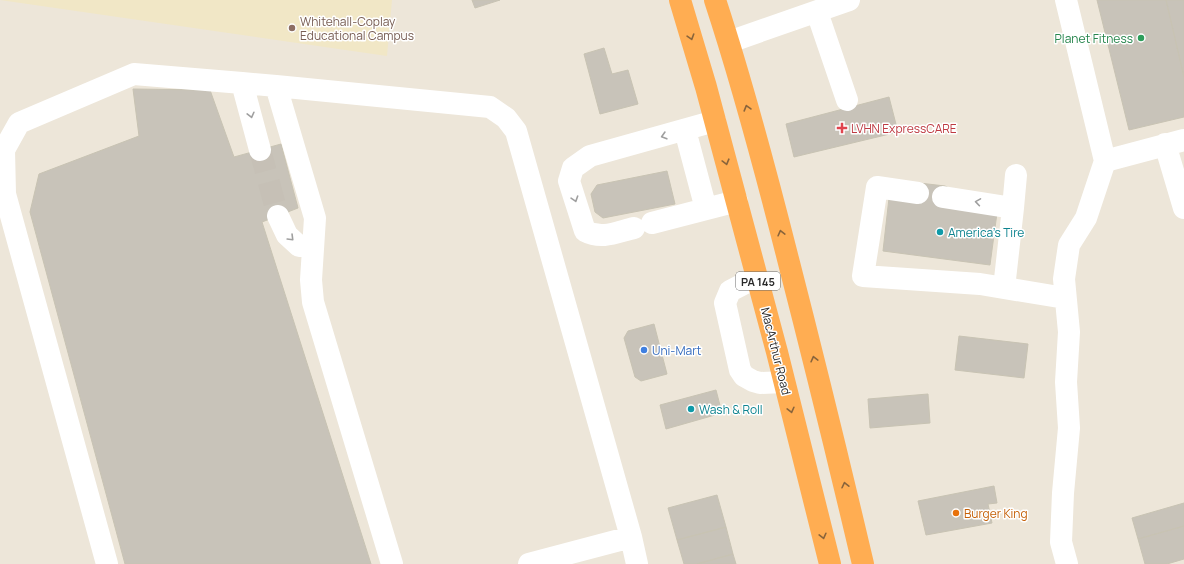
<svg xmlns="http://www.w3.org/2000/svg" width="1184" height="564" viewBox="0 0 1184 564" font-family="Manrope,sans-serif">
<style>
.education{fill:#f1e7c6}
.building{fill:#c8c3b9;stroke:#c8c3b3}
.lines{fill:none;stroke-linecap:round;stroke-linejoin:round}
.minor-tunnel{stroke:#c6c0b6;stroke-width:22;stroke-dasharray:22 11;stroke-linecap:butt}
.minor{stroke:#fff;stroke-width:22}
.highway{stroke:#ffad52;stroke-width:22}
.oneway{stroke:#89643b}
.oneway2{stroke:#9f9f9f}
.education-dot{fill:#8d6e63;stroke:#fff;stroke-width:1.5}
.leisure-dot{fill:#2e9e5b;stroke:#fff;stroke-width:1.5}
.health-dot{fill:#e0444e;stroke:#fff;stroke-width:1.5}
.culture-dot{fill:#0f9aa8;stroke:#fff;stroke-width:1.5}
.shop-dot{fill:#3f7fe0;stroke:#fff;stroke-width:1.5}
.food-dot{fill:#e8710a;stroke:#fff;stroke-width:1.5}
.labels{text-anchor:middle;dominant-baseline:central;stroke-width:3;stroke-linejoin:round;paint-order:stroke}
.shield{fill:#fff;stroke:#696969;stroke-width:1}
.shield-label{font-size:11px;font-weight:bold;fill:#292929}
.education-label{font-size:12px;fill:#785e54;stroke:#fff;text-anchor:start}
.leisure-label{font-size:12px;fill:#27864d;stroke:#fff;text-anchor:end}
.health-label{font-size:12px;fill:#be3a42;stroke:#fff;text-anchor:start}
.culture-label{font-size:12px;fill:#0d838f;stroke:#fff;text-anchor:start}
.shop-label{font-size:12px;fill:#366cbe;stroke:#fff;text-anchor:start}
.street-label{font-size:12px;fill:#292929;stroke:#fff}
.food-label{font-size:12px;fill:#c56008;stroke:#fff;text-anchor:start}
</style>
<rect width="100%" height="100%" fill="#ede6d9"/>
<path class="education" d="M0,0H392L387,56Z"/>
<path class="building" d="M472,0H500L475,8Z
M1097,0H1166L1184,77V117L1129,130Z
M1166,0H1184V77Z
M604,48L612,74L628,70L638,104L600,114L584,54Z
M133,89L210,90L234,157L281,144L298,208L262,222L371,564H125L30,212L39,174L139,136Z
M889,97L898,132L794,157L786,124Z
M667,171L675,204L603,218L595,212L591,194L597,185Z
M919,183L945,186L997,213L990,265L883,251L889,198Z
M654,324L667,374L641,381L635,377L624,338L628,331Z
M959,336L1028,344L1024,378L955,370Z
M716,390L722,413L666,429L660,405Z
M928,394L930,423L870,428L868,399Z
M994,486L997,503L988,504L992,523L926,535L918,501Z
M717,495L726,527L677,540L668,508Z
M1184,503V526L1138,539L1132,518Z
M1184,526V559L1167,564H1145L1138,539Z
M726,527L733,554L697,564H684L677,540Z
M733,554L736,564H697Z"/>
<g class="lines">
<path class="minor-tunnel" d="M260,150L278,216"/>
<path class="minor" d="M1066,0L1105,161
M817,12L847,100
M729,42L849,0
M685,130L706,209
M1165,144L1184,208
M260,150L242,83L276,86
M918,193L877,187L863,276L980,284L1065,298
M943,197L1013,208
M278,216L287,235L299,246H313
M652,223L737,201
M634,228C617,232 602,240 585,231L569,181L573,168L590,156L715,121
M757,277L730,291L725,303L740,370L744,376L753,381L760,383L784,382
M1004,288L1013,208L1016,175
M107,564L5,194L4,150L19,123L134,74L242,83
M392,564L313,302L311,280L315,218L276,86L490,107L506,118L516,131L631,537L637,564
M529,564L631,537
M1067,564L1061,542L1063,493L1069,428L1066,382L1069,332L1064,279L1069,245L1086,218L1105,161L1184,140"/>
<path class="highway" d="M680,0L706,87L777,352L830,564
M715,0C743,85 766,172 788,259C814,360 839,462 863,564"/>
</g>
<defs><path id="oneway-chevron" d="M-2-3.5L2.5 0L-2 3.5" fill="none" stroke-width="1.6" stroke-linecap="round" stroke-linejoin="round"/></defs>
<g class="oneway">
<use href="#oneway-chevron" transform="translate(691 37) rotate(73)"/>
<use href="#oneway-chevron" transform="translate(747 108) rotate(-106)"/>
<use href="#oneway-chevron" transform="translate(726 162) rotate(75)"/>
<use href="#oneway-chevron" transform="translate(781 233) rotate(-104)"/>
<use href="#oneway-chevron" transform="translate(814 359) rotate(-104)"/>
<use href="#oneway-chevron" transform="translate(791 410) rotate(76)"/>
<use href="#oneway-chevron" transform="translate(845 485) rotate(-103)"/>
<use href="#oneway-chevron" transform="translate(823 536) rotate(76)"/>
</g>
<g class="oneway2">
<use href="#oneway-chevron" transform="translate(251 115) rotate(76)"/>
<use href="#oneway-chevron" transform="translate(664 136) rotate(164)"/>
<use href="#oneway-chevron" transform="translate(575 199) rotate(72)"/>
<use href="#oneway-chevron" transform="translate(978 202) rotate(-171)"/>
<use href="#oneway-chevron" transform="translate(291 238) rotate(45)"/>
</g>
<circle class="education-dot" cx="292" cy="28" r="4"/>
<circle class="leisure-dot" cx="1141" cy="38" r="4"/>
<path class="health-dot" d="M840 122h4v4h4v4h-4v4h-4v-4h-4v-4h4z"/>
<g class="culture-dot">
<circle cx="940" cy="232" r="4"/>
<circle cx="691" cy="409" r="4"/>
</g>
<circle class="shop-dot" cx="644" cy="350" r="4"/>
<circle class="food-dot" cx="956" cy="513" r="4"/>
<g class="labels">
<rect class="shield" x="736" y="272" width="44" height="18" rx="3"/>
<g class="shield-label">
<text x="758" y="281">PA 145</text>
</g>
<g class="education-label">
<text x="300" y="21">Whitehall-Coplay<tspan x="300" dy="14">Educational Campus</tspan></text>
</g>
<g class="leisure-label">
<text x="1133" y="38">Planet Fitness</text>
</g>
<g class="health-label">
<text x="851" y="128">LVHN ExpressCARE</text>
</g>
<g class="culture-label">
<text x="948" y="232">America’s Tire</text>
<text x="699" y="409">Wash &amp; Roll</text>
</g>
<g class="shop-label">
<text x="652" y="350">Uni-Mart</text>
</g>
<g class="street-label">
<text transform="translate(776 351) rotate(76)">MacArthur Road</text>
</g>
<g class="food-label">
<text x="964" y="513">Burger King</text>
</g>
</g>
</svg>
